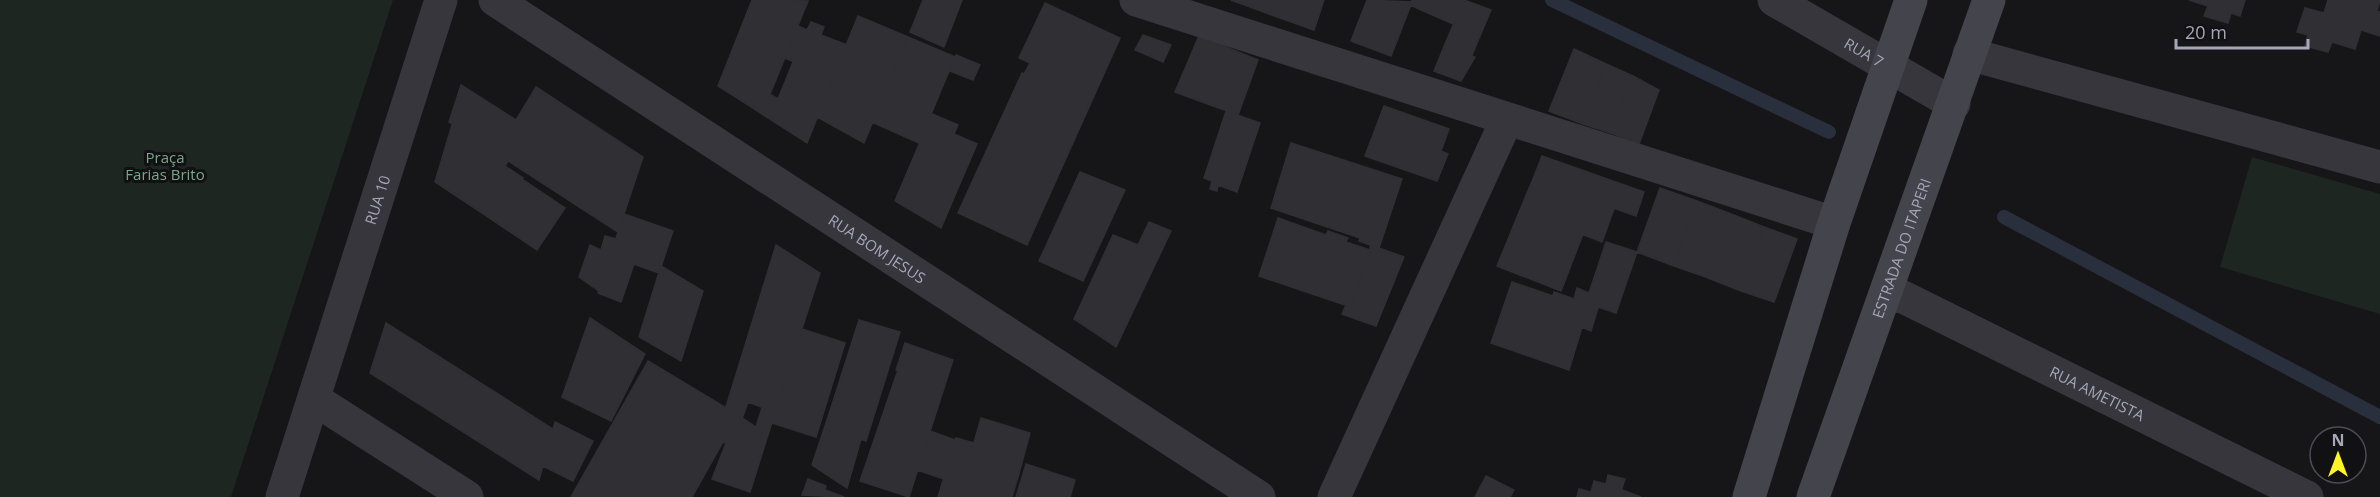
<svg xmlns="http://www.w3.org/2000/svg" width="2380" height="497" viewBox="0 0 2380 497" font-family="'Open Sans',sans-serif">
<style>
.green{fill:#1d2620}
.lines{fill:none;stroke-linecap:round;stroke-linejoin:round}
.stream{stroke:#2a2f3d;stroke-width:14}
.building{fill:#303034;stroke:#302f34;stroke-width:1.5}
.street{stroke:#37363d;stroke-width:33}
.secondary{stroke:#44444d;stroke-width:33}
.labels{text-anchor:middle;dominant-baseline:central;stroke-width:6;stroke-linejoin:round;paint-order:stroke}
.street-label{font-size:15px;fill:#a6a6b9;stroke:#111012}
.park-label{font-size:15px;fill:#7ba68a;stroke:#111012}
</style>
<rect width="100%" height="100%" fill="#161518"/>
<path class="green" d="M0,0H393L231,497H0Z
M2252,157L2380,194V314L2220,267Z"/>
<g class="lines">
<path class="stream" d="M1552,0L1829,132
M2004,217L2380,417"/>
</g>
<path class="building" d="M752,0L808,1L762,114L718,86Z
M923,0H962L944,47L910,32Z
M1231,0H1274L1269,14Z
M1274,0H1324L1314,30L1269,14Z
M1367,0L1412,2L1391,56L1351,41Z
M1412,0H1464L1453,24L1410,5Z
M1464,0L1491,10L1472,55L1445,44Z
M2189,0H2245L2240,16L2231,13L2228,23L2204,16L2208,6Z
M2328,0H2380L2377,11L2380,12V36L2361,30L2355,49L2332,42L2328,52L2305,46L2308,35L2297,32L2305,8L2324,13Z
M1045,3L1120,38L1027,245L958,213L1022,73L1024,74L1030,63L1019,58Z
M858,16L908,37L864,143L817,117Z
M811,22L824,27L821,35L847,45L833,79L785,58L798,26L807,30Z
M1143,35L1171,45L1163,62L1135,50Z
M1199,36L1258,60L1238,115L1175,92Z
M908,37L955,57L919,143L872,122Z
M1445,44L1475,57L1461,81L1434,71Z
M1574,49L1606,64L1583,124L1549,111Z
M956,55L980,65L973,80L950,71Z
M793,62L833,79L807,143L762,114L770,94L778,99Z
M1606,64L1633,76L1611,133L1583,124Z
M1633,76L1659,90L1639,144L1611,133Z
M461,85L516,120L496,153L449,122Z
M536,87L643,157L618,232L496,153Z
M1384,106L1449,129L1441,151L1448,154L1437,181L1365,156Z
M1226,111L1260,123L1237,192L1218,185L1217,191L1210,189L1212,181L1204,178Z
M932,114L958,125L954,134L977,144L941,228L895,201Z
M452,125L508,161L505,166L523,178L494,221L435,182Z
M1291,143L1402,179L1379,248L1359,241L1360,238L1271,208Z
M1542,156L1644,192L1636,216L1533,179Z
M1080,172L1125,190L1083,281L1039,261Z
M522,179L565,208L537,250L494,221Z
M1533,179L1614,209L1602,242L1520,210Z
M1660,188L1697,201L1674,266L1637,252Z
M1697,201L1726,212L1703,276L1674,266Z
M1520,210L1583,234L1561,291L1497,266Z
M1726,212L1764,227L1741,291L1703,276Z
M624,214L673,231L659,273L634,264L621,302L598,293Z
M1278,218L1326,235L1328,231L1348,238L1346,242L1370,250L1351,307L1259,276Z
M1149,222L1171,231L1116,347L1074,319L1113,235L1138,245Z
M1764,227L1797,239L1774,302L1741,291Z
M605,236L616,239L599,291L579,277L590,245L601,250Z
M1606,242L1637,252L1616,313L1574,299L1577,288L1589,293Z
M776,245L820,273L775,412L748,402L742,419L726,407Z
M1371,245L1404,257L1376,326L1342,314L1346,305L1351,307Z
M661,266L703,291L681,361L639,337Z
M1512,282L1553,296L1554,292L1589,304L1569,370L1491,343Z
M1589,304L1598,308L1591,331L1582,327Z
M590,318L645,354L611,421L562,397Z
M859,320L900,332L866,441L846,434L851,417L830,411Z
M386,323L553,429L539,480L370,373Z
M802,329L845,343L816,437L772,423Z
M905,343L953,360L909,497L860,481L898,370H896Z
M648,361L738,415L692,497H571Z
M762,408L775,412L768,435L756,427Z
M830,411L851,417L846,434L861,439L847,488L812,465Z
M738,415L768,435L761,457L723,442Z
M981,418L1030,433L1018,477L969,460Z
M555,422L593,441L573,481L543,466Z
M930,431L955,440L944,479L917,470Z
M956,438L974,443L969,460L1018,477L1012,497H938Z
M726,443L761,457L750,492L712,479Z
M1026,464L1075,480L1070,497H1016Z
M1608,475L1625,479L1622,488L1606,484Z
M1486,476L1514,490L1510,497H1475Z
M808,479L826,486L825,490L844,497L802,495Z
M1594,481L1622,488L1620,497H1577L1579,489L1591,492Z
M1622,490L1641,497H1620Z"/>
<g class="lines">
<g class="street">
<path id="s1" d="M495,0L1259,497"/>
<path d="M1136,0L1834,223"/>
<path id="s2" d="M1774,0L1954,104"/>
<path d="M1969,54L2380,167"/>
<path id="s3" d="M1884,297L1901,296L2307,497"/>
<path d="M314,399L467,497"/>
<path id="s4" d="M282,497L441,0"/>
<path d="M1334,497L1507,119"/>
</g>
<g class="secondary">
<path d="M1749,497L1834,223L1911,0"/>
<path id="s5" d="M1813,497L1989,0"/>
</g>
</g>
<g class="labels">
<g class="street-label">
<text stroke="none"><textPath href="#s2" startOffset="104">RUA 7</textPath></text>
<text stroke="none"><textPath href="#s4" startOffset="312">RUA 10</textPath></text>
<text stroke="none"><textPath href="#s1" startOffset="456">RUA BOM JESUS</textPath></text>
<text stroke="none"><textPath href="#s5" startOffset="264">ESTRADA DO ITAPERI</textPath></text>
<text stroke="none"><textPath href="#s3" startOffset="236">RUA AMETISTA</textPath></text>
</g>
<g class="park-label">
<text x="165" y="157">Praça<tspan x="165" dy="17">Farias Brito</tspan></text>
</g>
</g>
<g transform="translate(2338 455)"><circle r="28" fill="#111012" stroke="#4d4c55" stroke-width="1.5"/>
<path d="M0-4.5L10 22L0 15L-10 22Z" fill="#fff526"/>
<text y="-9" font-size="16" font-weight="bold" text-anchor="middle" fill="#a6a6b9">N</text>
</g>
<path d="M2176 39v9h132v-9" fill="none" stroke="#a6a6b9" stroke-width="3"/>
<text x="2185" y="39" font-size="18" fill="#a6a6b9" stroke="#111012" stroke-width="4.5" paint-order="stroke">20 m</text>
</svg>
